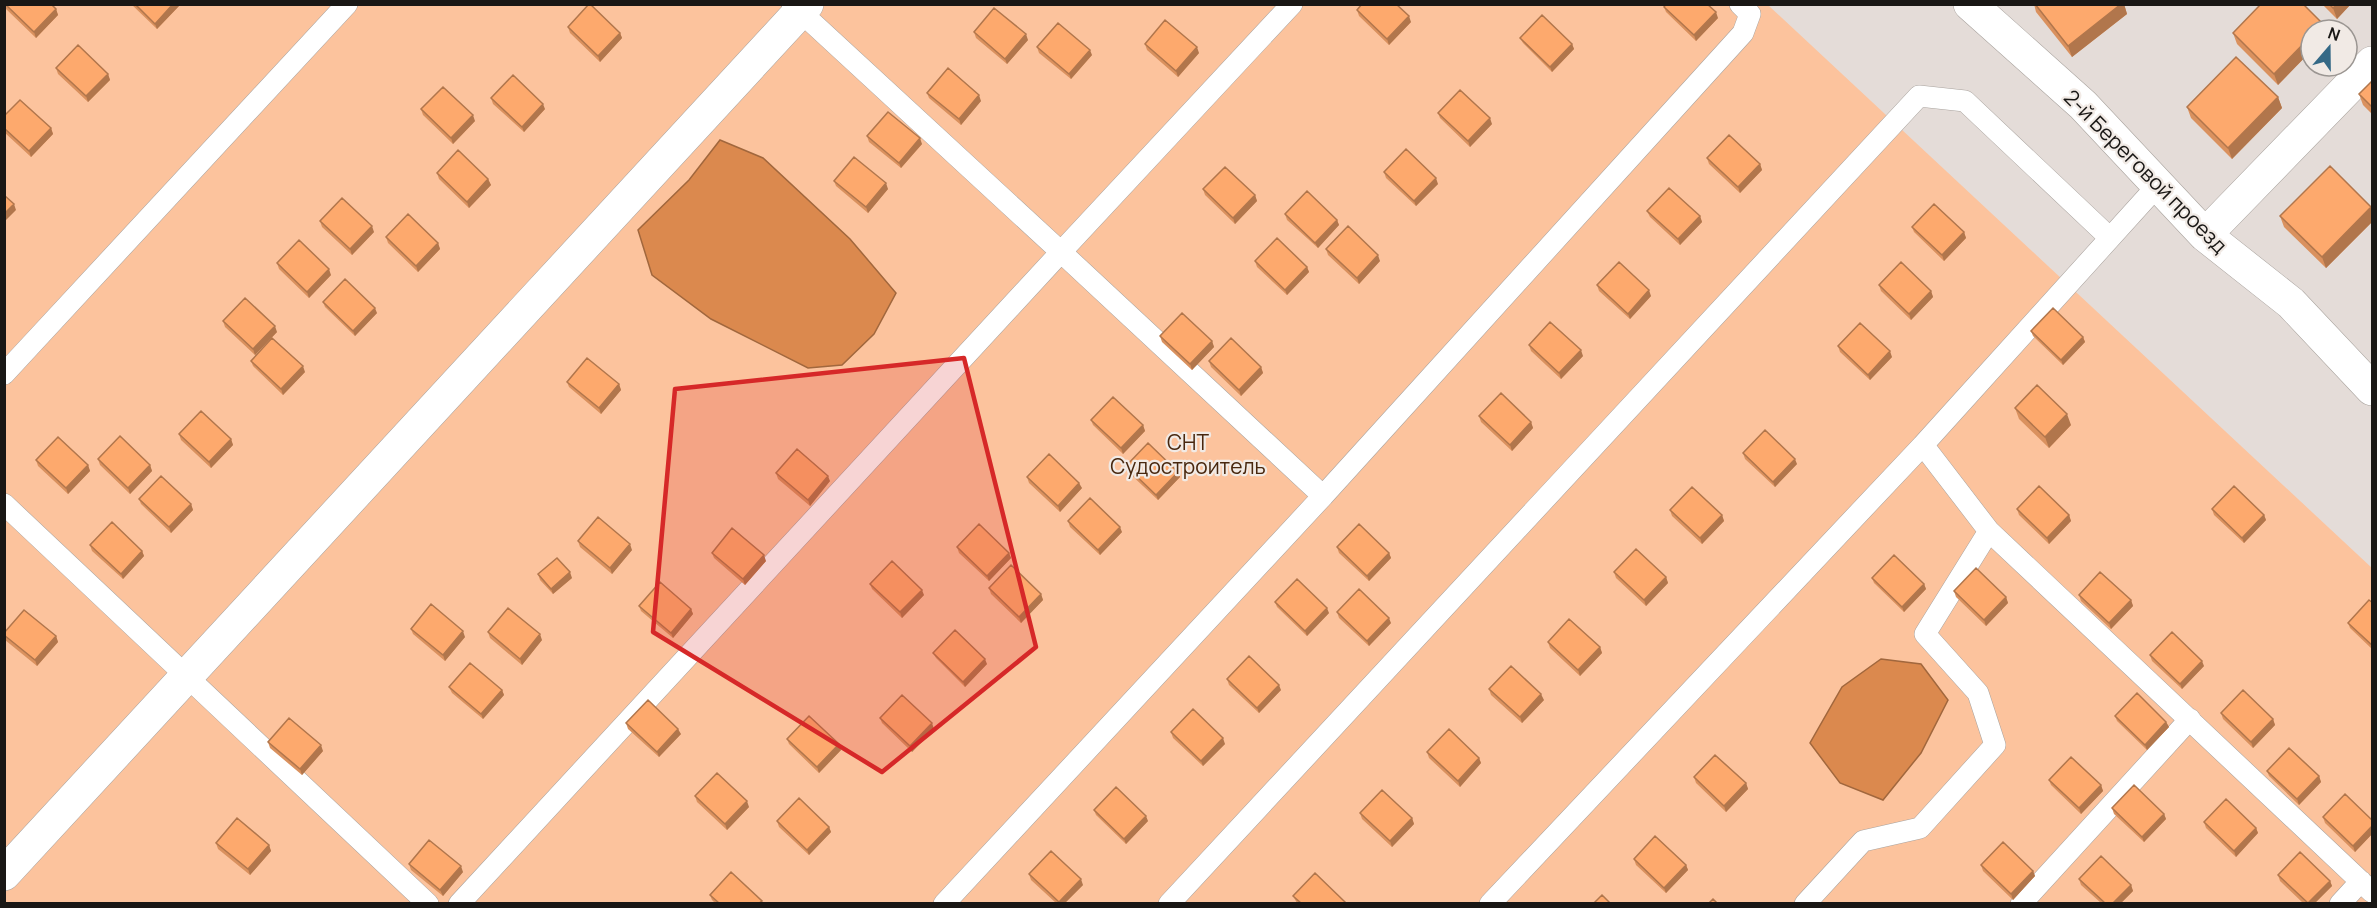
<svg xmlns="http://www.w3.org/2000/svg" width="2377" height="908" viewBox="0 0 2377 908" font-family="Manrope,sans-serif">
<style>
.green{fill:#fcc39d}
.water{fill:#db894e;stroke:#a1673d;stroke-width:1.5}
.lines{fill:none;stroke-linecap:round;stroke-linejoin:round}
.service-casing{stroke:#a9a39e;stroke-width:22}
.minor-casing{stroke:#a9a39e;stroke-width:34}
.service{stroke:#fff;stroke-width:21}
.minor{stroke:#fff;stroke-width:33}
.wall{fill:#da915e}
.shaded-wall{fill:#b1764c}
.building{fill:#fda96d;stroke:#b1764c;stroke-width:1.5}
.marked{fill:#d62828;fill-opacity:0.2;stroke:#d62828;stroke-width:4.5;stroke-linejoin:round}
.labels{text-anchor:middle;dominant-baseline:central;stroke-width:4.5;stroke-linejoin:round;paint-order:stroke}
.street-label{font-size:21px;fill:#191715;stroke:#f1eae5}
.park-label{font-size:21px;fill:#48270e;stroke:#f1eae5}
</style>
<rect width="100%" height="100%" fill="#e4dcd8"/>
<path class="green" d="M5,5H1768L2372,568V903L5,904Z"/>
<path class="water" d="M720,140L763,158L850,239L896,293L874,334L842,365L808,368L711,319L652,275L638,230L689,180Z
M1881,659L1921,664L1948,700L1921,753L1883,800L1840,783L1810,743L1842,687Z"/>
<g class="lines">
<defs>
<path id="service" d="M792,4L1061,252L1292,4
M2158,185L1923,445L1989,531L2372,892
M4,374L347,4
M4,504L428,904
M459,904L1061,252L1323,496L1743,33L1750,14L1740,4
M944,904L1323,496
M1169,904L1919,96L1965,101L2110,238
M1490,904L1923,445
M1805,904L1863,841L1920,828L1995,745L1978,693L1925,634L1989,531
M2021,904L2190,719
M2340,904L2361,881"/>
<path id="minor" d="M1970,4L2083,105L2205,235L2291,303L2372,389
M2205,235L2372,63
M4,874L807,4"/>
</defs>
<use href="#service" class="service-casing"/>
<use href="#minor" class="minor-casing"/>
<use href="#service" class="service"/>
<use href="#minor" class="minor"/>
</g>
<path class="wall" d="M5,4H51L56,9L58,15L36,38L6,9Z
M131,4H178L179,6L157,29Z
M2034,4H2124L2127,14L2072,57L2036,12Z
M2322,4H2351L2337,19Z
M1664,7L1718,18L1696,41L1666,12Z
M1357,10L1411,22L1389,45L1359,16Z
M568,27L620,33L622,38L600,62L570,33Z
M2311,30V51L2278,85L2237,44L2233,33Z
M974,32L1028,40L1007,64L976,38Z
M1520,38L1572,44L1574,49L1552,72L1523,43Z
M1145,44L1199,53L1178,77L1147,50Z
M1037,47L1092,55L1071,79L1039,53Z
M56,68L108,74L110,80L88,102L58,74Z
M2373,80V115L2363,105L2359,94Z
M927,93L981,101L961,125L929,98Z
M2278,97L2282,108L2232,159L2191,118L2187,107Z
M491,98L545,109L524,132L493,104Z
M421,109L475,121L453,144L423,115Z
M1438,113L1492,124L1470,147L1440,118Z
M4,116L51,128L53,134L31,157L4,132Z
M867,136L922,144L901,168L869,142Z
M1707,158L1760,164L1762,170L1740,193L1709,164Z
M1384,172L1438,184L1416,206L1386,178Z
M437,173L488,179L491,185L469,208L439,179Z
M834,181L888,189L868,213L836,186Z
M1203,189L1255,195L1257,201L1235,224L1205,195Z
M2371,207L2373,211V221L2326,268L2284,227L2280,216Z
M1647,211L1700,216L1702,222L1680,245L1650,217Z
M1285,214L1337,220L1339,225L1318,248L1287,220Z
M320,221L374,232L352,255L322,227Z
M1912,227L1964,232L1966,238L1944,261L1914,232Z
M386,237L438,243L440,249L418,272L388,243Z
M1326,249L1380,261L1359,284L1328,255Z
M1255,261L1307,267L1309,272L1287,295L1257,267Z
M277,263L331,275L309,298L279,269Z
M1597,285L1651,296L1630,319L1599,291Z
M1879,285L1931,291L1933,297L1911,320L1881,291Z
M323,302L377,313L355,336L325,307Z
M223,321L277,332L255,355L225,327Z
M2031,331L2083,337L2085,342L2063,365L2033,336Z
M1160,336L1212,341L1214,347L1192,370L1162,342Z
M1529,345L1583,356L1561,379L1531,351Z
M1838,346L1892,357L1870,380L1840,352Z
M251,361L305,372L283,395L253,366Z
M1209,361L1261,367L1263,373L1241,396L1211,367Z
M567,382L619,384L621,390L601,414L569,387Z
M2015,408L2071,425L2049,448L2019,419Z
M1479,416L1531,422L1533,428L1512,451L1481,422Z
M1091,420L1143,425L1145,431L1123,454L1093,425Z
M179,434L231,439L233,445L211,468L181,440Z
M1743,453L1797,464L1775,487L1745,459Z
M98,459L150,465L152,471L130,494L100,465Z
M36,460L88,465L90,471L68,494L38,466Z
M1126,466L1178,472L1180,477L1158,500L1128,472Z
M776,473L830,481L810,506L778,479Z
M1027,477L1082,488L1060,512L1029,483Z
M139,499L191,504L193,510L171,533L141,504Z
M2017,509L2069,515L2071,521L2049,544L2019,515Z
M2212,509L2264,515L2266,520L2244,543L2214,515Z
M1670,510L1722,515L1724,521L1702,544L1672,516Z
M1068,521L1122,532L1100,555L1070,527Z
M578,541L632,550L612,574L580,547Z
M90,545L142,551L144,556L123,579L92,551Z
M957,547L1009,553L1011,558L989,581L959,553Z
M1337,547L1389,553L1391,558L1369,581L1339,553Z
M712,553L766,561L745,585L714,558Z
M1614,572L1666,577L1668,583L1646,606L1616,578Z
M538,574L572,578L553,594L540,580Z
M1872,578L1924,584L1926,589L1904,612L1874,583Z
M870,584L924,595L902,618L872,589Z
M989,588L1041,594L1043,600L1021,623L991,594Z
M1954,591L2006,597L2008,603L1986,626L1956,597Z
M2079,595L2131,600L2133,606L2111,629L2081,601Z
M1275,602L1329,613L1307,636L1277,607Z
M2373,603V650L2350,628L2348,623Z
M639,606L691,609L693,614L673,638L641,611Z
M1337,612L1391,623L1369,646L1339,618Z
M411,629L465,637L445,661L413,634Z
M488,632L542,640L522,665L490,638Z
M4,633L56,636L58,642L37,666L5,640Z
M1548,642L1600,647L1602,653L1580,676L1550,648Z
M933,653L987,664L965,687L936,658Z
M2150,655L2204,666L2182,689L2152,661Z
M1227,679L1281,690L1259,713L1229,685Z
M449,687L502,690L504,695L483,719L452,693Z
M1489,689L1544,700L1522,723L1491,695Z
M2221,713L2273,719L2275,725L2253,748L2223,719Z
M2115,716L2166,722L2169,727L2147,750L2117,721Z
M880,718L934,729L912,752L882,723Z
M626,723L681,734L659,757L628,729Z
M1171,732L1225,744L1203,766L1173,738Z
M787,739L841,750L819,773L789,744Z
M268,742L323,751L302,775L270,748Z
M1427,752L1479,758L1481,763L1460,787L1429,758Z
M2267,771L2319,776L2321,782L2299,805L2269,776Z
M1694,777L1746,783L1748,789L1726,812L1696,783Z
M2049,780L2101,785L2103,791L2081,814L2051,785Z
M695,796L749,807L727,830L697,802Z
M2112,808L2164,814L2166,819L2144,842L2114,814Z
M1094,810L1148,821L1126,844L1096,815Z
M1360,813L1412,818L1414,824L1392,847L1362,819Z
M2323,817L2373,821V833L2355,852L2325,823Z
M777,821L829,827L831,832L809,855L779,827Z
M2204,822L2256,828L2258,833L2236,857L2206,828Z
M216,843L269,845L271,851L250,875L218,849Z
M1634,859L1686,865L1688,870L1666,893L1636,865Z
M409,864L463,872L443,896L411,870Z
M1981,865L2033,871L2035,876L2013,900L1983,871Z
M1029,874L1083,885L1065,903H1056L1031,880Z
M2278,875L2330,881L2332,886L2315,903H2303L2280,881Z
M2079,879L2131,885L2133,891L2121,903H2101L2081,885Z
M710,895L762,901L763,903H715L712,900Z
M1293,896L1346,903H1297Z"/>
<path class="shaded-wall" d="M173,4H178L179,6L157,29L155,24Z
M2121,4H2124L2127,14L2072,57L2068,46Z
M2337,4H2351L2337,19L2333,8Z
M56,9L58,15L36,38L34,32Z
M1716,12L1718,18L1696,41L1694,35Z
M1409,16L1411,22L1389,45L1387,39Z
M2323,24L2325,30H2317Z
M620,33L622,38L600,62L598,56Z
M1026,34L1028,40L1007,64L1005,59Z
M2311,36V51L2278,85L2274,74Z
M1572,44L1574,49L1552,72L1550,67Z
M1197,47L1199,53L1178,77L1176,71Z
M1090,50L1092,55L1071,79L1069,74Z
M108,74L110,80L88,102L86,96Z
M979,95L981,101L961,125L959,119Z
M2278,97L2282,108L2232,159L2228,148Z
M543,104L545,109L524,132L522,127Z
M473,115L475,121L453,144L451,138Z
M1490,118L1492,124L1470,147L1468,141Z
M51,128L53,134L31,157L29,151Z
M920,138L922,144L901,168L899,163Z
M1760,164L1762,170L1740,193L1738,187Z
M1436,178L1438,184L1416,206L1414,201Z
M488,179L491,185L469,208L467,202Z
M886,183L888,189L868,213L866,207Z
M1255,195L1257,201L1235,224L1233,218Z
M14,204L16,210L4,222V214Z
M2371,207L2373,211V221L2326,268L2322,257Z
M1700,216L1702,222L1680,245L1678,239Z
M1337,220L1339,225L1318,248L1315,243Z
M372,226L374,232L352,255L350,249Z
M1964,232L1966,238L1944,261L1942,255Z
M438,243L440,249L418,272L416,266Z
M1378,255L1380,261L1359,284L1357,278Z
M1307,267L1309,272L1287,295L1285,290Z
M329,269L331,275L309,298L307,292Z
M1649,290L1651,296L1630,319L1628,314Z
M1931,291L1933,297L1911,320L1909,314Z
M375,308L377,313L355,336L353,331Z
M275,326L277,332L255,355L253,349Z
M2083,337L2085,342L2063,365L2061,360Z
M1212,341L1214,347L1192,370L1190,364Z
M1581,350L1583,356L1561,379L1559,373Z
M1890,351L1892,357L1870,380L1868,375Z
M303,366L305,372L283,395L281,389Z
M1261,367L1263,373L1241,396L1239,390Z
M619,384L621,390L601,414L599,408Z
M2067,414L2071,425L2049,448L2045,437Z
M1531,422L1533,428L1512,451L1510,445Z
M1143,425L1145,431L1123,454L1121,448Z
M231,439L233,445L211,468L209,462Z
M1795,459L1797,464L1775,487L1773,482Z
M88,465L90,471L68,494L66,488Z
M150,465L152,471L130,494L128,488Z
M1178,472L1180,477L1158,500L1156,495Z
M828,476L830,481L810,506L808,500Z
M1079,483L1082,488L1060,512L1058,506Z
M191,504L193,510L171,533L169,527Z
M1722,515L1724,521L1702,544L1700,538Z
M2069,515L2071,521L2049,544L2047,538Z
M2264,515L2266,520L2244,543L2242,538Z
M1120,527L1122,532L1100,555L1098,550Z
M630,544L632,550L612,574L610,568Z
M142,551L144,556L123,579L121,574Z
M1009,553L1011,558L989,581L987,576Z
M1389,553L1391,558L1369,581L1367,576Z
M764,555L766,561L745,585L743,579Z
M570,572L572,578L553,594L551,589Z
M1666,577L1668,583L1646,606L1644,600Z
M1924,584L1926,589L1904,612L1902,607Z
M922,590L924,595L902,618L900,612Z
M1041,594L1043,600L1021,623L1019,617Z
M2006,597L2008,603L1986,626L1984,620Z
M2131,600L2133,606L2111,629L2109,623Z
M1327,608L1329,613L1307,636L1305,631Z
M691,609L693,614L673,638L671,633Z
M1389,618L1391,623L1369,646L1367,641Z
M463,631L465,637L445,661L443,655Z
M540,634L542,640L522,665L520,659Z
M56,636L58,642L37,666L35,660Z
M1600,647L1602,653L1580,676L1578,670Z
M985,659L987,664L965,687L963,682Z
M2202,661L2204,666L2182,689L2180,684Z
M1279,685L1281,690L1259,713L1257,708Z
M502,690L504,695L483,719L481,714Z
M1541,694L1544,700L1522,723L1520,717Z
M2273,719L2275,725L2253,748L2251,742Z
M2166,722L2169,727L2147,750L2145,745Z
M932,723L934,729L912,752L910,746Z
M678,729L681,734L659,757L657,752Z
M1223,738L1225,744L1203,766L1201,761Z
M839,744L841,750L819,773L817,767Z
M321,745L323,751L302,775L300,769Z
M1479,758L1481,763L1460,787L1458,781Z
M2319,776L2321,782L2299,805L2297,799Z
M1746,783L1748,789L1726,812L1724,806Z
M2101,785L2103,791L2081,814L2079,808Z
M747,801L749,807L727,830L725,824Z
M2164,814L2166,819L2144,842L2142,837Z
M1146,816L1148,821L1126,844L1124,839Z
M1412,818L1414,824L1392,847L1390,841Z
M2373,825V833L2355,852L2353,846Z
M829,827L831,832L809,855L807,850Z
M2256,828L2258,833L2236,857L2234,851Z
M269,845L271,851L250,875L248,869Z
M1686,865L1688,870L1666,893L1664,888Z
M461,866L463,872L443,896L440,890Z
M2033,871L2035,876L2013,900L2011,894Z
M1081,879L1083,885L1065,903H1060L1059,902Z
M2330,881L2332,886L2315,903H2308Z
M2131,885L2133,891L2121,903H2113Z"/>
<path class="building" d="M5,4H51L56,9L34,32Z
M135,4H173L155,24Z
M589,4H590L620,33L598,56L568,27Z
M1362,4H1396L1409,16L1387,39L1357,10Z
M1666,4H1707L1716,12L1694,35L1664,7Z
M2035,4H2121L2068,46Z
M2261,4H2303L2323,24L2317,30H2311V36L2274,74L2233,33Z
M2329,4H2337L2333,8Z
M994,8L1026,34L1005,59L974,32Z
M1542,15L1572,44L1550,67L1520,38Z
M1165,20L1197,47L1176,71L1145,44Z
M1058,23L1090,50L1069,74L1037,47Z
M78,45L108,74L86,96L56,68Z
M2236,57L2278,97L2228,148L2187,107Z
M948,68L979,95L959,119L927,93Z
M513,75L543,104L522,127L491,98Z
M2373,80V108L2359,94Z
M443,87L473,115L451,138L421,109Z
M1460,90L1490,118L1468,141L1438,113Z
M20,100L51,128L29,151L4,128V116Z
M888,112L920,138L899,163L867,136Z
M1729,135L1760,164L1738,187L1707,158Z
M1406,149L1436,178L1414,201L1384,172Z
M458,150L488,179L467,202L437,173Z
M854,157L886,183L866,207L834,181Z
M2330,166L2371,207L2322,257L2280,216Z
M1225,167L1255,195L1233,218L1203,189Z
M1669,188L1700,216L1678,239L1647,211Z
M1307,191L1337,220L1315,243L1285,214Z
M4,195L14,204L4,214Z
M342,198L372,226L350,249L320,221Z
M1934,204L1964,232L1942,255L1912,227Z
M408,214L438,243L416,266L386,237Z
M1348,226L1378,255L1357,278L1326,249Z
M1277,238L1307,267L1285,290L1255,261Z
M299,240L329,269L307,292L277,263Z
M1619,262L1649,290L1628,314L1597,285Z
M1901,262L1931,291L1909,314L1879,285Z
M345,279L375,308L353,331L323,302Z
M245,298L275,326L253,349L223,321Z
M2053,308L2083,337L2061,360L2031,331Z
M1182,313L1212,341L1190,364L1160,336Z
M1550,322L1581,350L1559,373L1529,345Z
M1860,323L1890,351L1868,375L1838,346Z
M272,338L303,366L281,389L251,361Z
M1231,338L1261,367L1239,390L1209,361Z
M587,358L619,384L599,408L567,382Z
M2037,385L2067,414L2045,437L2015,408Z
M1501,393L1531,422L1510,445L1479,416Z
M1113,397L1143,425L1121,448L1091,420Z
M201,411L231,439L209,462L179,434Z
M1765,430L1795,459L1773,482L1743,453Z
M120,436L150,465L128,488L98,459Z
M58,437L88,465L66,488L36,460Z
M1148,443L1178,472L1156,495L1126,466Z
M797,449L828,476L808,500L776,473Z
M1049,454L1079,483L1058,506L1027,477Z
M161,476L191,504L169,527L139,499Z
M2039,486L2069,515L2047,538L2017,509Z
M2234,486L2264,515L2242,538L2212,509Z
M1692,487L1722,515L1700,538L1670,510Z
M1090,498L1120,527L1098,550L1068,521Z
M598,517L630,544L610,568L578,541Z
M112,522L142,551L121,574L90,545Z
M979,524L1009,553L987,576L957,547Z
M1359,524L1389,553L1367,576L1337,547Z
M732,528L764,555L743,579L712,553Z
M1636,549L1666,577L1644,600L1614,572Z
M1894,555L1924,584L1902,607L1872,578Z
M557,558L570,572L551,589L538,574Z
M892,561L922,590L900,612L870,584Z
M1011,565L1041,594L1019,617L989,588Z
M1976,568L2006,597L1984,620L1954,591Z
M2100,572L2131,600L2109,623L2079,595Z
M1297,579L1327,608L1305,631L1275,602Z
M660,582L691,609L671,633L639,606Z
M1359,589L1389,618L1367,641L1337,612Z
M2369,600L2373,603V646L2348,623Z
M431,604L463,631L443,655L411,629Z
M508,608L540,634L520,659L488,632Z
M24,610L56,636L35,660L4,635V633Z
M1569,619L1600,647L1578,670L1548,642Z
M955,630L985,659L963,682L933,653Z
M2172,632L2202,661L2180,684L2150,655Z
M1249,656L1279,685L1257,708L1227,679Z
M470,663L502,690L481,714L449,687Z
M1511,666L1541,694L1520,717L1489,689Z
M2243,690L2273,719L2251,742L2221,713Z
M2137,693L2166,722L2145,745L2115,716Z
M902,695L932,723L910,746L880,718Z
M648,700L678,729L657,752L626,723Z
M1193,709L1223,738L1201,761L1171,732Z
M809,716L839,744L817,767L787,739Z
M289,718L321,745L300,769L268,742Z
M1449,729L1479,758L1458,781L1427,752Z
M2289,748L2319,776L2297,799L2267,771Z
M1715,755L1746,783L1724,806L1694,777Z
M2071,757L2101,785L2079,808L2049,780Z
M717,773L747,801L725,824L695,796Z
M2134,785L2164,814L2142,837L2112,808Z
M1116,787L1146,816L1124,839L1094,810Z
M1382,790L1412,818L1390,841L1360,813Z
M2345,794L2373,821V825L2353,846L2323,817Z
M799,798L829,827L807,850L777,821Z
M2226,799L2256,828L2234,851L2204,822Z
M237,818L269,845L248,869L216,843Z
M1655,836L1686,865L1664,888L1634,859Z
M429,840L461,866L440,890L409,864Z
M2003,842L2033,871L2011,894L1981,865Z
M1051,851L1081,879L1059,902L1029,874Z
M2300,852L2330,881L2308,903L2278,875Z
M2101,856L2131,885L2113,903H2105L2079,879Z
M731,872L762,901L759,903H719L710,895Z
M1315,873L1345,902L1344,903H1301L1293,896Z
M1602,895L1610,903H1594Z
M1713,899L1717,903H1709Z"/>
<path class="marked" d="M964,358L1036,647L882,772L653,632L675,389Z"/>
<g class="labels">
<g class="street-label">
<text transform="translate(2146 171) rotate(45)">2-й Береговой проезд</text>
</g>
<g class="park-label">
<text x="1188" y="442">СНТ<tspan x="1188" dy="24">Судостроитель</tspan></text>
</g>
</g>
<rect width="2377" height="908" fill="none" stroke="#191715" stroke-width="12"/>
<g transform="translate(2329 48) rotate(20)"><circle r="28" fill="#f1eae5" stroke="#9b9692" stroke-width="1.5"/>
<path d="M0-4.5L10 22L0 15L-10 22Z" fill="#356986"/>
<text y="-9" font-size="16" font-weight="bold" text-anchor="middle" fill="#191715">N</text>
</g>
</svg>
